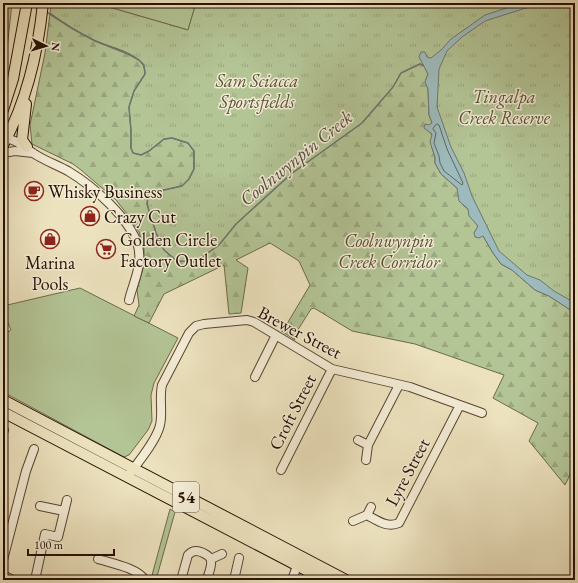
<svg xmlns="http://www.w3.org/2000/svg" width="578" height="583" viewBox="0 0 578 583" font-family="'EB Garamond',serif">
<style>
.grass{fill:#b3c495;stroke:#6c6a4a}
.forest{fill:url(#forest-firs);stroke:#6c6a4a}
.park{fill:url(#park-tufts);stroke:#6c6a4a}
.water{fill:#9dbbbc;stroke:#6d7671}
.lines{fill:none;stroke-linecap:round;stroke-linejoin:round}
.shore{stroke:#62655e;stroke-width:1}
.stream{stroke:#6d7671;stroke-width:1.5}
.minor-casing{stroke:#584430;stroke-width:10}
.major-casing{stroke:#260f00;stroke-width:12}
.minor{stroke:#f3ecd5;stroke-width:8}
.major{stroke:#ece2be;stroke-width:10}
.labels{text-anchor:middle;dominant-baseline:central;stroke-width:3;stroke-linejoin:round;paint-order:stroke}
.shield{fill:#f3ecd5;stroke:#645140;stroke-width:1}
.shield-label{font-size:17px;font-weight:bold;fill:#260f00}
.park-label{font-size:18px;font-style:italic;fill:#574e34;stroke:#f3ecd5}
.poi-label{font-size:18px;fill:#260f00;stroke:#f3ecd5;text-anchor:start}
.street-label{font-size:18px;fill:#260f00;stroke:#f3ecd5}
.water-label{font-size:19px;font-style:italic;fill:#504b42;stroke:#f3ecd5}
</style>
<defs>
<pattern id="forest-firs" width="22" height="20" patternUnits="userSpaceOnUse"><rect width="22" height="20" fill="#b3c495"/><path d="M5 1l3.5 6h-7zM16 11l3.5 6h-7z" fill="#9aa77f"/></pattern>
<pattern id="park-tufts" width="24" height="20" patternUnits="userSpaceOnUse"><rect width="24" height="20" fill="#b3c495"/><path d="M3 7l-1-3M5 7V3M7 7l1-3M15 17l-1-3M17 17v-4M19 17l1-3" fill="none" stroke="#9aa77f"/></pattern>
</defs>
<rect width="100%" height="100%" fill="#ece2be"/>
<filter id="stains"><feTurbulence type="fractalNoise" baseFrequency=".005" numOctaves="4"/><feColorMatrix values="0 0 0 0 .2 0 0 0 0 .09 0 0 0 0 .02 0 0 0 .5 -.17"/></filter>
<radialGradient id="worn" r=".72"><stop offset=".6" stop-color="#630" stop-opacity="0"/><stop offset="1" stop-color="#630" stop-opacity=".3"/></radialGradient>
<path class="grass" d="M95,3H196L188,30Z
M80,288L178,338L154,383L151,395L152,421L148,430L129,455L124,457L3,392V335L11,330L3,311V306Z
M170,509L175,512L156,580L151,579Z"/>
<path class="forest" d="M50,13C64,23 79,33 94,40C109,47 128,50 140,61C144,65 145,69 145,74L134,91L131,148L149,151L164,139L172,138L188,143L194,151V169L267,126L422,61L428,74L425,82L428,89L429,115L432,123L429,126V132L432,134V148L435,157V163L441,174L458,189L463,205L468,209L478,227L474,233L483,236L493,253L501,264L512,270L535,290L549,296L575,313V465L565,485L529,441L538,423L493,398L504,375L415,344L352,331L314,308L311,309L294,336L295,340L280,330L284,329L310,285L299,261L270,243L236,260L248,268L241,313L229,314L224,265L164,294L149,323L134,316L139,305L137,290L144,265V249L139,232L127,214L116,200L81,170L73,164L32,144L30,125L45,53Z"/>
<path class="park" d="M3,3H12L7,49L3,65Z
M51,3H95L188,30L196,3H575V309L498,256L439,143L435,70L420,64L401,73L393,87L362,123L291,174L236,224L219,245L195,262L177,261L164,250L156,233L147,204L148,197L155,192L182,186L189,179L194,169V151L188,143L172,138L164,139L149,151L141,155L133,153L131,148V131L129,107L134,91L145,74C145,69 144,65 140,61C128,50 109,47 94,40C79,33 64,23 50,13Z"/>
<path class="water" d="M522,3H546L526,8L485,21L462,37L447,51L439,69L437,107L451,147L464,173L472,196L499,251L527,275L540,280L554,291L575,303V313L549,296L535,290L512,270L501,264L493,253L483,236L479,238L475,237L474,233L478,226L469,216L468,209L459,201L457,188L441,174L435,163V157L430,142L432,134L424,128L425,124L429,125L432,123L429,115L428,89L425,82L428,74L419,57L421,52H425L427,57L431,58L441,50L451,39L485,15Z"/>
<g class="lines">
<path class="shore" d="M437,124L439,125L447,149L463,183L462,185L444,171L440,163L439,156L434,143L436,133L433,129Z"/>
<path class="stream" d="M31,4L38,8
M45,11L73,29L95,41L128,54L139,60L144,65L145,74L134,91L129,107L131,131V148L133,153L141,155L149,151L164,139L172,138L188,143L194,151V169L189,179L182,186L155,192L148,197L147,204L156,233L164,250L177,261L195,262L219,245L236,224L291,174L362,123L393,87L401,73L420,64L423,65"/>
<defs>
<path id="minor" d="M3,139C14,137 24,147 33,153C43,160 57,165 68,171C93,186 130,218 138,246C143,265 133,283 129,300
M3,153L15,151L33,153
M255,377L276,335
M3,432L4,430
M358,440L368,445L366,460
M368,445L399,385
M281,470L332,369
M127,477C137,464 157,440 160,425C163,412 159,398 162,385L189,333L196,326L204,324L247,320L254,322L332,369L410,387L482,413
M40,506L64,511
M367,515C378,521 387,528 399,523L460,405
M353,521L367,515L371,507
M98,559C111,563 138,568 145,580
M211,559L222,554
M3,560L26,471L34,449
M3,575L13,580
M35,580L45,534L58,537L67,500
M181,580L188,555C190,553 193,551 196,551C201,551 211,556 211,561C212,567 208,574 207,580
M234,580L239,558
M292,580L299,560"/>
<path id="major" d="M26,104L22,140L27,147
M3,110L13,79L27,3
M3,145C27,101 38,53 43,3
M3,400L346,580
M3,412L325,580"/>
</defs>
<use href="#minor" class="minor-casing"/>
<use href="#major" class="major-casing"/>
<use href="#minor" class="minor"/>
<use href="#major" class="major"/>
</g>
<defs>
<symbol id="cafe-ring" viewBox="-11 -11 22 22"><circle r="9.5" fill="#f3ecd5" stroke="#8f2418" stroke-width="1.5"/><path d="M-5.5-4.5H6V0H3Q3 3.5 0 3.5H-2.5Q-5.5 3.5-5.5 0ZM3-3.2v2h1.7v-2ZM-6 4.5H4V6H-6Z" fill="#8f2418"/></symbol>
<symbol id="shop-ring" viewBox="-11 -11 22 22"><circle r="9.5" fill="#f3ecd5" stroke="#8f2418" stroke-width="1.5"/><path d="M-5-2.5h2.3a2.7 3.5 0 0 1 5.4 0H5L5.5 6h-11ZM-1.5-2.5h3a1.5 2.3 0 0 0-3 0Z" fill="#8f2418"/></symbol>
<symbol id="supermarket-ring" viewBox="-11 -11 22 22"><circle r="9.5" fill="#f3ecd5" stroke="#8f2418" stroke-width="1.5"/><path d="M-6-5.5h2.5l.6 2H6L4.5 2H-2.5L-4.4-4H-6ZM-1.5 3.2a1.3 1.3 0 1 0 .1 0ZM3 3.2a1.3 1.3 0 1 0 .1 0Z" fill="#8f2418"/></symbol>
</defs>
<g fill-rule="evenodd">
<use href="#cafe-ring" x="23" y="180" width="22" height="22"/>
<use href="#shop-ring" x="79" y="205" width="22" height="22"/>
<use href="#shop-ring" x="39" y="228" width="22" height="22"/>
<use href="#supermarket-ring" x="95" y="238" width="22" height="22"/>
</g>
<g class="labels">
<rect class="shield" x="173" y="482" width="26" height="30" rx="3"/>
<g class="shield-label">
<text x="186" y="497">54</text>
</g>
<g class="park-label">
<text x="257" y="80">Sam Sciacca<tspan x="257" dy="21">Sportsfields</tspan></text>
<text x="504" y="96">Tingalpa<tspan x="504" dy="21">Creek Reserve</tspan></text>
<text x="389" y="240">Coolnwynpin<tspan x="389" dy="21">Creek Corridor</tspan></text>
</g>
<g class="poi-label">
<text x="48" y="191">Whisky Business</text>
<text x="104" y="216">Crazy Cut</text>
<text x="120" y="239">Golden Circle<tspan x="120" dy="21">Factory Outlet</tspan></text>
<text x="50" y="262" text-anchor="middle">Marina<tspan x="50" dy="21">Pools</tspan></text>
</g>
<g class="street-label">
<text transform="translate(300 332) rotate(28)">Brewer Street</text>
<text transform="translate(292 412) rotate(-63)">Croft Street</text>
<text transform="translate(407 472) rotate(-62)">Lyre Street</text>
</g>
<g class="water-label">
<text transform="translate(296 158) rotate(-39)">Coolnwynpin Creek</text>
</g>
</g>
<rect width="578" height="583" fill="none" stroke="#ece2be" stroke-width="16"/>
<rect x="4" y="4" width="570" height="575" fill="none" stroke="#260f00" stroke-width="2"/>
<rect x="8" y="8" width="562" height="567" fill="none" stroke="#260f00"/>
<g transform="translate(46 46) rotate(95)" stroke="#f3ecd5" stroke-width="3" paint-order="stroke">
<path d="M0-3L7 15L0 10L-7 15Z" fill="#260f00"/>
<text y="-6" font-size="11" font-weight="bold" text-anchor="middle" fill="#260f00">N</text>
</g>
<path d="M28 549v6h86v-6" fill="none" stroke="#260f00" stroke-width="2"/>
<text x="34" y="549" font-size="12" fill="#260f00" stroke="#f3ecd5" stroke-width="3" paint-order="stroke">100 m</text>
<rect width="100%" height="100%" filter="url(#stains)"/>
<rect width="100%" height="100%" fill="url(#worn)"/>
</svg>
